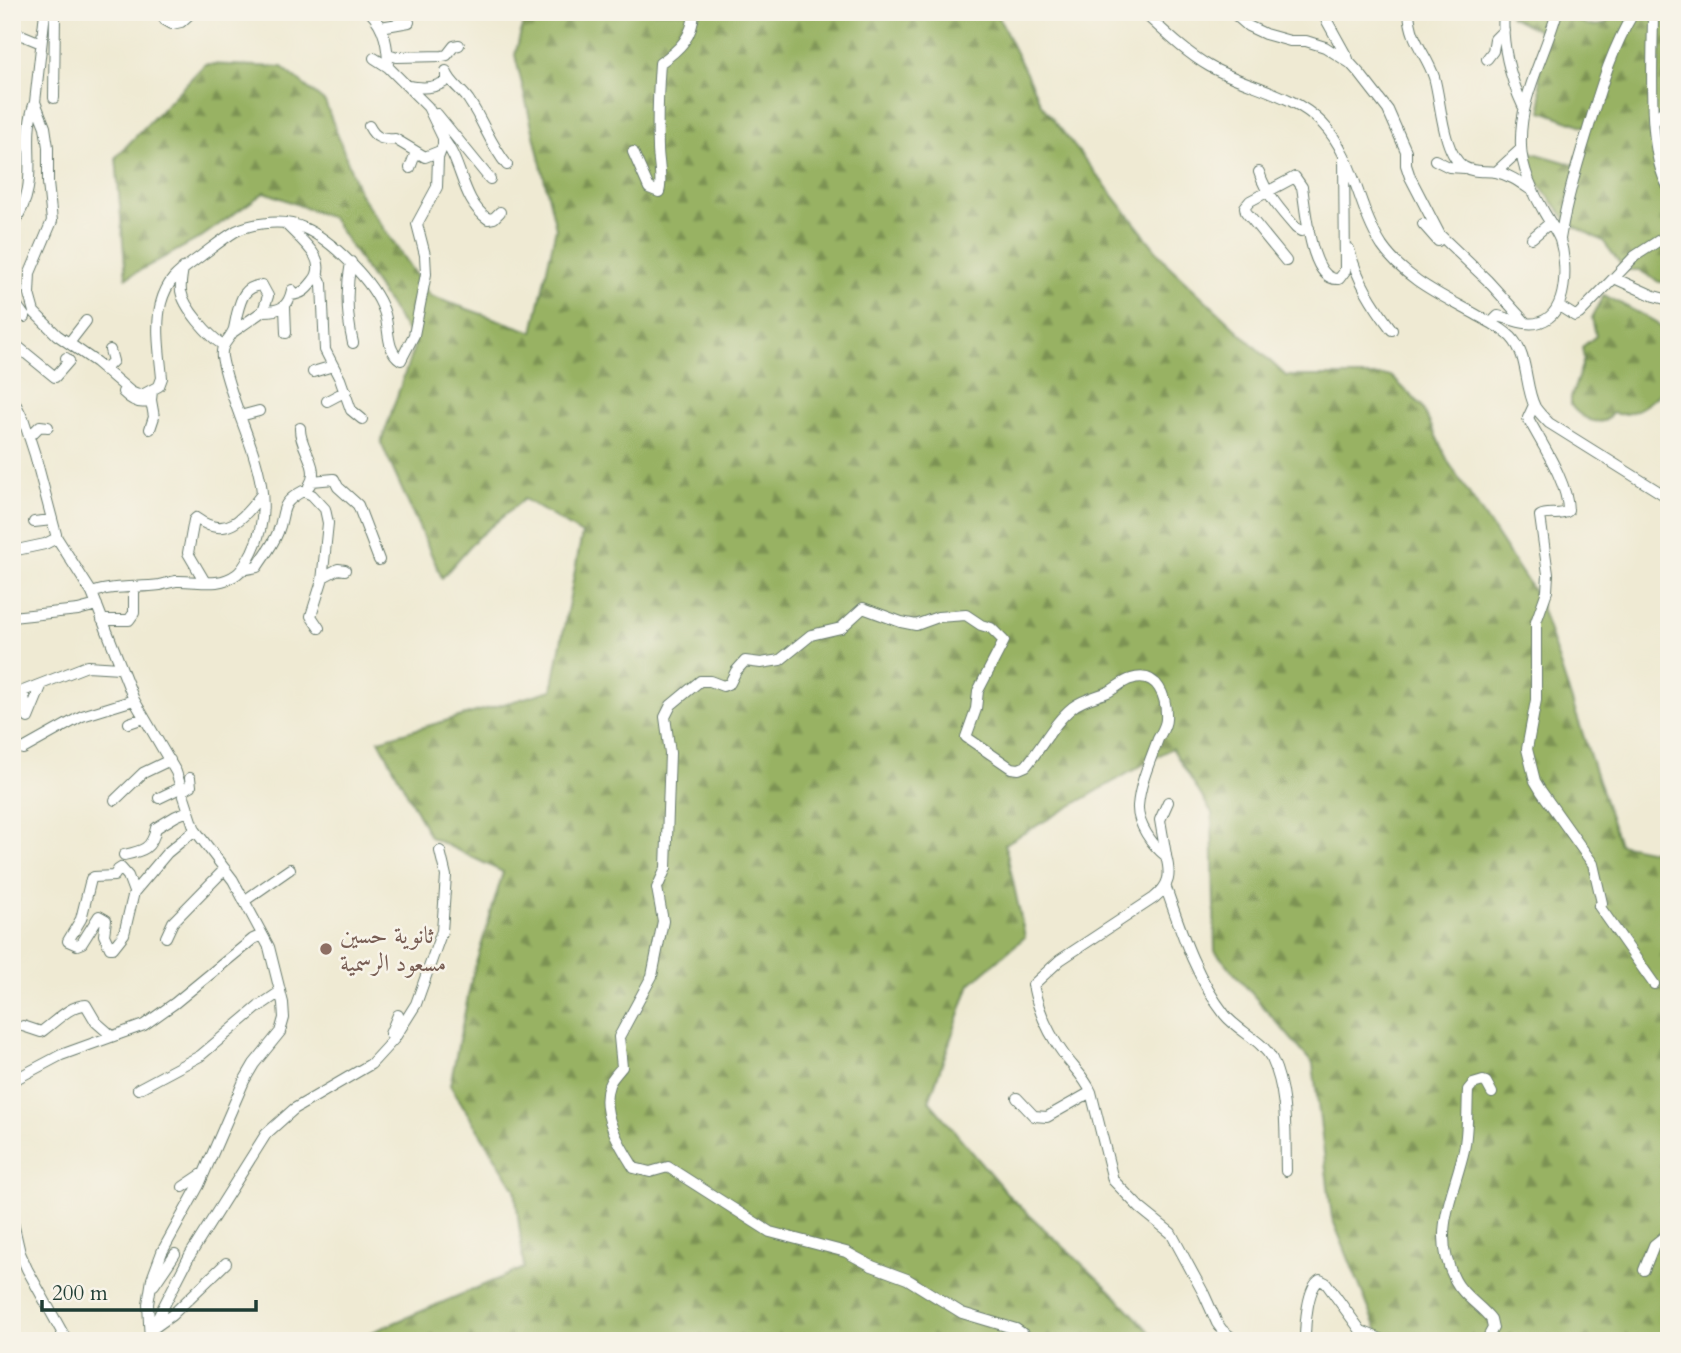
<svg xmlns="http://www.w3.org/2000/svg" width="1681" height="1353" viewBox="0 0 1681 1353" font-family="Cardo,Amiri,serif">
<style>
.forest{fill:url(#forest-firs);stroke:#5c784c;stroke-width:2}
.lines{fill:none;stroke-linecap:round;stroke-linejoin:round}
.minor-casing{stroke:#687a6c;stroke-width:12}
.minor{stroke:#fff;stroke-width:10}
.education-dot{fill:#8d6e63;stroke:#f7f3e8;stroke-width:2.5}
.labels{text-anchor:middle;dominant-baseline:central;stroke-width:5;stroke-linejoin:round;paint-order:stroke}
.education-label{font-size:24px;fill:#785e54;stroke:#f7f3e8;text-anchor:start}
</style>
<defs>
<pattern id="forest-firs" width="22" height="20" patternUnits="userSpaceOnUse" patternTransform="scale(1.75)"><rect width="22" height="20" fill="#98b263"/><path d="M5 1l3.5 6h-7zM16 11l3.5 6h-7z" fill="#7b9252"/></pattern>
</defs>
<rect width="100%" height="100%" fill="#f7f3e8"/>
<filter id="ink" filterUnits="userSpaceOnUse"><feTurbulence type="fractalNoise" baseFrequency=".0143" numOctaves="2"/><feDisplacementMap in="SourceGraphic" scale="14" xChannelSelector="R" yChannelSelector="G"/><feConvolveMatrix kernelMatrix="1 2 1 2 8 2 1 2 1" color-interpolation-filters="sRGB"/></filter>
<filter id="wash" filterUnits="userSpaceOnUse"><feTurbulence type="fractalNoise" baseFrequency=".00686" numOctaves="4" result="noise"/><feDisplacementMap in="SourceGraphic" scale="28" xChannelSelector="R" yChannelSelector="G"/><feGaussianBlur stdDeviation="1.57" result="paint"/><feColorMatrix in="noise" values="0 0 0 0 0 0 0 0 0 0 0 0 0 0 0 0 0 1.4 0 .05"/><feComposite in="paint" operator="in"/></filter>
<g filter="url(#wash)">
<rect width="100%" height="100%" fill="#efead3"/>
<path class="forest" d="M526,12H996L1041,104L1168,265L1286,376H1391L1421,405L1449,463L1538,598L1619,844L1669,854V1341H1382L1332,1218L1313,1064L1215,951L1212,813L1172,748L1005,844L1025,937L970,984L929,1101L1010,1197L1111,1291L1158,1341H351L524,1268L515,1189L450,1085L472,977L503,872L430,837L379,740L552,690L582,534L524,499L477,538L442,578L381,443L415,344L332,218L265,192L200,238L126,278L116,157L205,64L282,67L325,102L360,194L430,296L533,332L556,228L515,55Z
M1511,12H1572C1578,25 1593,28 1605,24L1613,12H1669V282H1659L1639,270H1625L1603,241L1570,224L1527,169L1530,152L1575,165L1586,127L1542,111L1539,73L1545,34L1510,16Z
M1604,295L1656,322L1668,336L1669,385C1655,398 1633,420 1613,413C1609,416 1607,420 1603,421C1591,424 1576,413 1571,405V398L1584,359L1582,347L1596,336L1592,318Z"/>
</g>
<g filter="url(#ink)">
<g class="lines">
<defs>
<path id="minor" d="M161,12L165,20L172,24L181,22L192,12
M1143,12C1164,31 1185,52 1209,66C1246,87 1291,92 1322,123C1355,157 1357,207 1382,246C1405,279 1441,295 1475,314C1487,321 1501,327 1511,337C1529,356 1524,385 1535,407C1539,413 1544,418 1549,423L1669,498
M1232,12L1248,26L1265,34L1290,41H1306L1325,47L1350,63L1360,74L1388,110L1406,151V165L1410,177L1440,235L1487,280L1526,323
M1322,12L1348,59
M1409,12C1411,43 1425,51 1434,77C1441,100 1442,153 1464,167C1474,173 1485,170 1496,172C1511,175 1522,184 1534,192
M1504,12C1501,43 1510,78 1523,106
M1653,12C1653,56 1646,153 1669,188
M381,27L409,22
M12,31L41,43
M388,54L397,57L442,56L447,55L454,46L459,45
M374,58L388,67
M1487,59L1493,51L1495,39L1504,30
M446,71C450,84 464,91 470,102C484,123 490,144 507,165
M408,86C421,88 434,89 446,81V73
M54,98L55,12
M35,102L45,127L48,147V183L52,221L30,273L29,294L34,312L57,335L96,362L131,392L138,395L144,394L159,386L162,378C160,355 155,326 161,303C168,277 181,271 201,256C212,248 224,238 236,231C255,222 285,219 304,228C332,240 374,282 384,311C390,327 385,350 401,360L414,335L426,274L425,255L417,224L437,187L438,158L443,145V138L428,107L388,67C388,47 385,27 370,12
M437,114L490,179
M1654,122L1669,104
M369,126C375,138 382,140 395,139L425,157L440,151
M443,139C463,163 461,200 488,219L494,218L500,212
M633,152L649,188L659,192C663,180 658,161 658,148C657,119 658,91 660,63C679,50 693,37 694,12
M1435,160L1449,167L1465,168
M410,168L416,152
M1259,172C1266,194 1281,211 1296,228L1301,231L1309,228
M1496,172L1521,149
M285,223C299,239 331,260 313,281C306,290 302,294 291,295
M1423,224L1438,241
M12,225C44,183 19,144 35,102L45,12
M12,236V287
M1532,238L1550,223
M1560,239C1565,208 1573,179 1582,149C1597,101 1608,55 1634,12
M1349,249C1357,280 1373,305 1392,330
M1286,261L1246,212L1245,207L1250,201L1295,177L1302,187C1306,209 1310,282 1339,279L1345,271L1344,156
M351,262C346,288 347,318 353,343
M183,268C182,275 180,284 181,291C184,308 209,336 223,345
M318,275L322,284L325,350L340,379L351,410L362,419
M1614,278L1635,256L1669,234
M12,299L25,317
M1559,306L1575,316L1579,314L1614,278L1654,296L1669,300
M285,307L286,333
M263,311C280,311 288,308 292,290
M1491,323L1498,316C1512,319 1527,327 1540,322C1569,313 1567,263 1560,240C1556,230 1549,221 1544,212C1534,195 1521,166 1521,146C1519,97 1544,59 1557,12
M12,342L55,377L69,361L66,358
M69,343L86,321
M104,370L113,361L110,350
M313,372L333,366
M123,392C131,400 141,406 151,400L152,391
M12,397L24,421L35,455L57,538L92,593L134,700L176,772L195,830L233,880L269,947L283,1003L284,1018L280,1032L254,1064L244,1081L199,1185L162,1252L152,1279L148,1304L150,1341
M327,401L346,391
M1534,405L1528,418C1541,443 1568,482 1568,511C1559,517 1549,511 1540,516L1548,574L1547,591L1536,622V700L1527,749L1535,781L1541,791L1593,864L1602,903L1599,906L1654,984
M240,416L259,411
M300,428C299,448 322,467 309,486
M150,429L154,417L151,400
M29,437L40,426L48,427
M312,481L334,479L338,487L358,505L379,560
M34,522L52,520
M12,551L45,544L57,538
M241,570L257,567C264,556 273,545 278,532C286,512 278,504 303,491L312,495L325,509L328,523L322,581L311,616L319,628
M323,577L338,569L345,570
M205,582L188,553L194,520L196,518C226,540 243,519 261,495
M92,593C113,585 137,588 160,585C165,584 170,582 176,581C198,580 218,588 237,574C244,569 248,559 252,552C285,487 233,421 222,357C220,344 230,340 234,329C235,324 236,319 237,314C241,298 244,287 262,285L268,296L263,311L233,332
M12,617L78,610L97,605
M102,620H129L134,613V587
M42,684L28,718L23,691L87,666L120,668
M129,723L144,718
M23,749L82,716L134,700
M183,790L191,786L190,778
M159,798L182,787
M115,800L143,773L170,760
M124,855C143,851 152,849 156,828L176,816L188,811
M1166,855L1160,820L1168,802
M1166,888C1181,931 1196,978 1225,1015C1238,1031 1262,1040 1272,1059C1288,1093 1285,1134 1286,1171
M134,892L128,876L121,868L118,870L114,876L94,877L91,879L81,919L68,941L77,945L82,943L99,916L106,920L104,935L110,948H113L124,934L134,892L167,853L195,830
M244,901L290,869
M166,937L173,922L225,869
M23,1026L41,1032C54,1023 70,1005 86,1005L96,1022L112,1036
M390,1034L398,1015
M12,1081L61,1055L144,1025L175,1003L253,939L262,935
M138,1089L200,1056L258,1007L280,992
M1017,1098L1034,1116L1047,1117L1091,1092
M183,1187L204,1173
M12,1218L20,1253L27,1269L67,1341
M1644,1270L1654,1245L1669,1233
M154,1285L175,1254
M152,1329L190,1255L266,1134L294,1109L371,1064L394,1039L416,1004L442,931L446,876L440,851
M151,1330L172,1315L226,1263
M12,1337L19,1341
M1033,1341L1016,1329L962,1313L907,1279L872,1266L846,1252L770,1232L668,1167L650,1172L634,1168C620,1146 599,1112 609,1085C611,1079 618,1072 622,1067L619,1037L652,976L663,921L657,888L666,868L670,753L665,717L671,705L700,681H710L723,686L730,683L736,671L745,661L761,663L780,660L811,635L841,628L863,608L901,622L916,625L938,617L966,615L981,625L991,628L1004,641L978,691L976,709L966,737L1011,768L1019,769L1026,766C1042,747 1054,722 1073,707C1083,699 1096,697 1108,692C1116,688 1123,681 1131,679C1158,670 1167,698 1166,719C1166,726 1161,733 1158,739C1150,761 1140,783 1138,806C1137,824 1152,845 1166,856C1171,875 1170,885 1154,898L1060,960L1033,985C1038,1010 1050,1036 1065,1056C1074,1068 1085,1078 1091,1092L1113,1180L1140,1208L1171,1233L1204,1294L1217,1323L1222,1330L1236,1341
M1305,1341C1305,1326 1307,1287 1320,1280L1326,1283L1361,1331L1386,1341
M1486,1341L1493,1328L1491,1319C1480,1305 1463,1296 1455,1280C1430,1232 1454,1195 1464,1150C1468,1131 1467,1109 1468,1090L1473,1084L1483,1081L1486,1082L1492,1093"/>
</defs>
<use href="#minor" class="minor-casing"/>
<use href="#minor" class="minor"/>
</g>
</g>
<circle class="education-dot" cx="326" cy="949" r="7"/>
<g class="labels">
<g class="education-label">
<text x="340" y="935">ثانوية حسين<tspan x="340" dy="28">مسعود الرسمية</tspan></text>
</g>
</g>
<rect width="1681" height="1353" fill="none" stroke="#f7f3e8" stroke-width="42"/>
<path d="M42 1300v10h214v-10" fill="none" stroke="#1f3d34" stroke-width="3.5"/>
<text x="52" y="1300" font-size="21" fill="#1f3d34" stroke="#f7f3e8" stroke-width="5" paint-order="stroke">200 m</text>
</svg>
